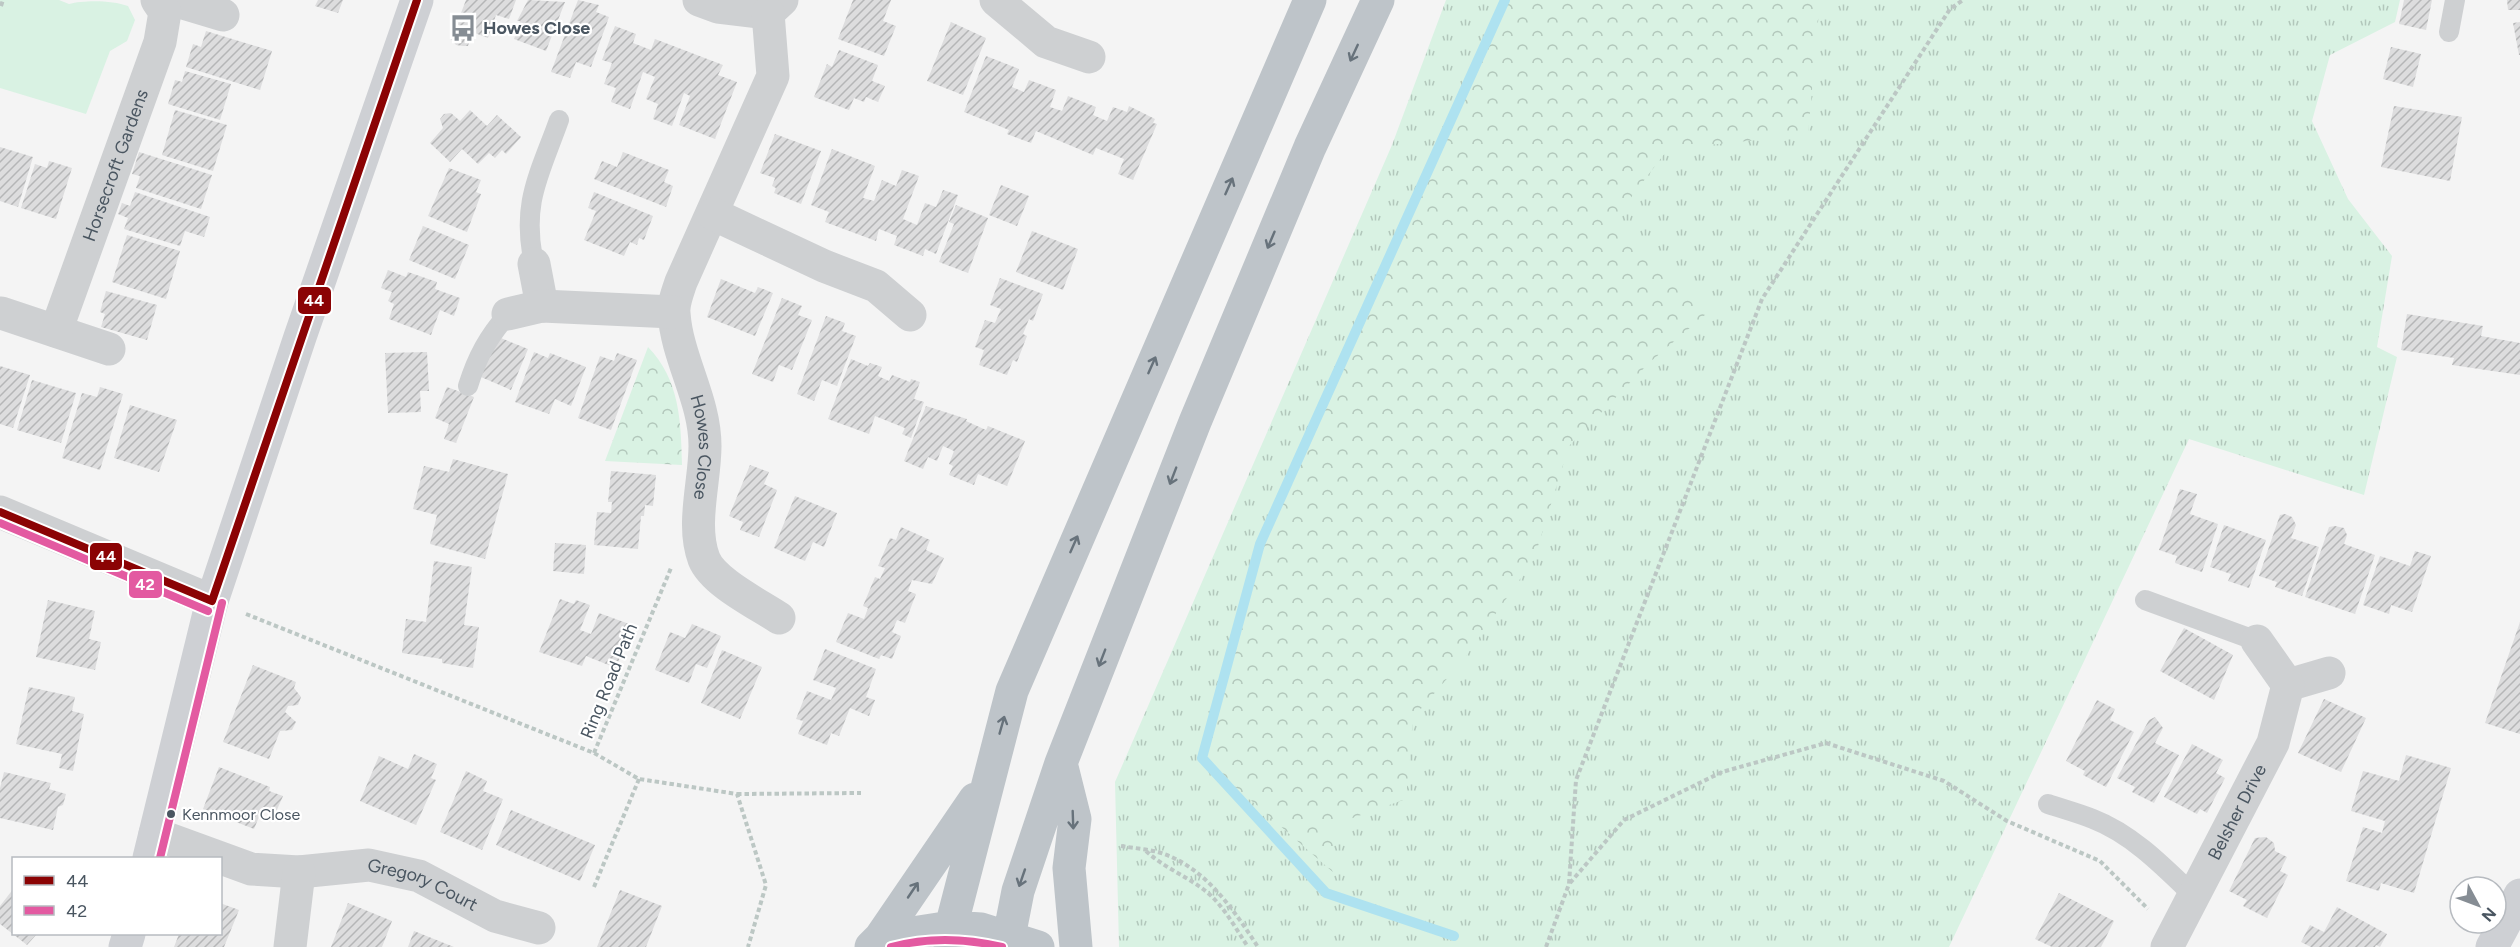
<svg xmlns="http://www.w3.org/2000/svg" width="2520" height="947" viewBox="0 0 2520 947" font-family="Figtree,sans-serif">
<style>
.grass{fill:url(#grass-tufts)}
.forest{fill:url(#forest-crowns)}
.park{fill:#d9f2e3}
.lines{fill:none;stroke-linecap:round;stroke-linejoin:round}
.stream{stroke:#aee2f0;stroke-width:10}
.building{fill:url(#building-hatch)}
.path{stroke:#bcc7c4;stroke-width:4;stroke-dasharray:4.5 3;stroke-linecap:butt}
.lane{stroke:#ced0d2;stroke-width:20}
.street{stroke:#ced0d2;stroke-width:33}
.secondary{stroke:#ced0d4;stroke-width:33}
.highway{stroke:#bec4c9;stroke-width:33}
.bus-1-casing{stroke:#fff;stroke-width:12}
.bus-2-casing{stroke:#fff;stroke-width:12}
.bus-1{stroke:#8b0304;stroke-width:8}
.bus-2{stroke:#e35aa1;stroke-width:8}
.oneway{stroke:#67727b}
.bus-dot{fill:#4a5661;stroke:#fff;stroke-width:2}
.labels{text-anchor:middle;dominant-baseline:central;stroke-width:4.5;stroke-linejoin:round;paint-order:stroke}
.bus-label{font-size:16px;fill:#4a5661;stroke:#fff;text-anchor:start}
.poi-label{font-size:18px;font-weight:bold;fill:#4a5661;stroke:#fff;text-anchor:start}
.street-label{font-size:18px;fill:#4a5661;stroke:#fff}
.line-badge{stroke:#fff;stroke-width:2}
.badge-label{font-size:16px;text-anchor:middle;font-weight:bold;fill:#fff}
</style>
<defs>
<pattern id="grass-tufts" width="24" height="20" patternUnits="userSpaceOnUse" patternTransform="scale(1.5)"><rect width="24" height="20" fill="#d9f2e3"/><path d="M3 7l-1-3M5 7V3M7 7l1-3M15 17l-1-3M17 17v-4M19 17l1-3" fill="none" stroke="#b2c7bb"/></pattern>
<pattern id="forest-crowns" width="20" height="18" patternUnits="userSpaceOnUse" patternTransform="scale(1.5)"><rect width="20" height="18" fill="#d9f2e3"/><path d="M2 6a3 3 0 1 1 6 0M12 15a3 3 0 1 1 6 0" fill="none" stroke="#b2c7bb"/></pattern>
<pattern id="building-hatch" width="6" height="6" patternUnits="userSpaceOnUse" patternTransform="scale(1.5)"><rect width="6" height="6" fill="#ddddde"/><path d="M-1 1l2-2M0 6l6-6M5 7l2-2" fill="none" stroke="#b5b6b7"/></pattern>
</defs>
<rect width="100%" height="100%" fill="#f4f4f4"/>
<path class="grass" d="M1446,0H2400L2395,22L2330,55L2312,121L2348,199L2392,256L2377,347L2397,357L2364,495L2189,439L1949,947H1119L1115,782L1392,145Z"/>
<path class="forest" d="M1500,0H1820L1808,135L1668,149L1613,221L1713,308L1649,363L1569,446L1534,559L1464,659L1413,718L1406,799L1333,825L1334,873L1207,762L1217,700L1257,553Z
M648,347C680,380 681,422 682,465L605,461Z"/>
<path class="park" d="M0,0H59L69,4C84,0 112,0 128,6L135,20L127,41L110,51L86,114L0,88Z"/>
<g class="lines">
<path class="stream" d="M1454,936L1326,893L1202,758L1260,544L1505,0"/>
</g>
<path class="building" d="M318,0H343L338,13L315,6Z
M466,0H516L509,19L496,15L488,38L472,32L468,46H463L456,45L451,39Z
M528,0L565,2L546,51L514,39L520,21H517Z
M578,0L599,5L596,12L609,17L591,67L576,62L570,78L551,72Z
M853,0H891L883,21L896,26L884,56L838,39Z
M2404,0H2432L2426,30L2399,24Z
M2507,0H2520V10H2508Z
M951,22L986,38L963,95L927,81Z
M2520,22V55H2519L2513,23Z
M615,26L636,34L633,43L651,50L655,39L723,65L718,75L737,82L715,139L679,125L690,96L684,93L672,126L653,119L658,104L646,99L655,77L643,72L630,109L611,102L616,88L604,84L612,63L602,60Z
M206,31L272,51L260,90L186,67L193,44L201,47Z
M2391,47L2421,54L2413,87L2383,79Z
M839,50L878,65L872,81L885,86L878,102L866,97L864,102L854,98L849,110L814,97L827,64L832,67Z
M986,56L1019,69L1012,87L1024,92L1029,80L1056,90L1050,107L1062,111L1068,96L1096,107L1093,115L1107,121L1113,107L1127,112L1129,106L1155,119L1153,123L1157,124L1133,180L1118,174L1124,159L1096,148L1093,155L1036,131L1031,143L1007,134L1009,130L964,112Z
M185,71L231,84L220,120L168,104L175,80L182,82Z
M2394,106L2462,117L2450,181L2381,167Z
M175,110L227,125L213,171L162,155Z
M470,110L487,126L497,115L521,137L506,154L502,150L495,158L489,153L478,164L462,149L450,162L430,143L443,128L440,119L444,114L451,113L460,121Z
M775,134L821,151L801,204L774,193L776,188L772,186L775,178L760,173Z
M0,147L33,157L18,207L0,201Z
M832,149L875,166L863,198L874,201L882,180L896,186L902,170L919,176L903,219L917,225L925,203L936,207L943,190L958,195L936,254L925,249L923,256L894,245L897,236L879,229L876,241L825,222L829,212L811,205Z
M139,152L212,175L201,209L136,188L140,176L132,174Z
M623,152L669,170L664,182L673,186L666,207L594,179L602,161L617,167Z
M49,161L72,168L56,219L21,208L35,164L47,168Z
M449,168L481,180L476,192L481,194L467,232L428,216Z
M1001,185L1029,196L1017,226L989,215Z
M135,192L210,217L204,237L185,231L180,246L124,229L128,218L118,214L122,203L130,206Z
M594,192L653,216L644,240L639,238L637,245L630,242L624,256L584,240L596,211L588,208Z
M956,205L988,218L968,273L939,262L954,224L949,222Z
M423,226L469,245L455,279L409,260Z
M1032,231L1078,249L1063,290L1016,272Z
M127,235L180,251L166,299L112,282Z
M388,270L406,277L408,272L437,282L435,289L460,298L454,316L440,310L431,335L389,319L394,304L388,301L392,292L381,288Z
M1000,278L1043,294L1033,321L1029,319L1023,334L1027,336L1017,362L1013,360L1007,375L979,365L984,350L975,347L985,320L995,323L1001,309L990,305Z
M721,279L755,293L758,287L773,293L755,336L707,317Z
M106,291L157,305L147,340L101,327L105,314L100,312Z
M782,298L802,306L798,315L812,320L792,370L779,365L773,382L752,374Z
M2407,314L2483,326L2481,336L2520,343V375L2452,365L2454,358L2401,350Z
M826,316L845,323L842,331L856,336L837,386L822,380L814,401L797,394Z
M496,336L528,349L511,390L481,377Z
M427,352L429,391H420L421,412L388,413L385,353Z
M534,352L548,358L550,353L586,367L571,406L555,399L549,414L515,402Z
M617,353L637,360L611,430L578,418L600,356L614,361Z
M851,359L868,366L870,363L882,367L878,376L889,381L892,375L910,382L911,379L920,382L914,399L924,402L911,438L902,434L905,428L875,416L869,434L828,419Z
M0,366L30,375L13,428L0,424Z
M32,380L76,393L61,443L17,430Z
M100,387L123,394L100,470L62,458L82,393L97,397Z
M447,387L474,397L456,443L444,439L449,424L435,418Z
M130,405L177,420L159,472L114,458Z
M926,406L967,419L966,421L986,430L988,426L1025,441L1007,486L978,474L974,485L949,475L953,466L949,464L954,451L943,446L937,461L928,457L923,469L904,461Z
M453,459L508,474L485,559L430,544L437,515L413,509L424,466L449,472Z
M750,465L769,472L764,484L777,490L759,537L740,530L743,522L729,516Z
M611,471L656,475L653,506L645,505L644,516H641L638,549L594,545L597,512L611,513L612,502H608Z
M2180,489L2197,494L2190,514L2218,524L2202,572L2175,563L2177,556L2159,550Z
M795,496L837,513L824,547L813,542L805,561L774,548Z
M2285,514L2292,517L2296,525L2291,538L2319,547L2302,596L2275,587L2277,582L2259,576L2280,515Z
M2224,525L2266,540L2249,588L2228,581L2231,574L2210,567Z
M2335,526L2344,528L2347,535L2344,544L2375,555L2355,614L2305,597L2329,527Z
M901,527L930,540L926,550L944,558L932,584L912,580L908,591L916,594L905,623L897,620L892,632L901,636L892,659L881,655L879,659L836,642L848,613L864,619L868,608L863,606L875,577L880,579L885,568L878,566L890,538L896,540Z
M555,543L586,545L584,574L553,571Z
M2415,551L2431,556L2412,612L2391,605L2389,614L2363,605L2380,556L2410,566Z
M434,561L472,567L464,625L479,627L473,668L442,663V659L402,653L406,619L426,622Z
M560,599L574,604L576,600L590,605L580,630L591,634L599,613L632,625L616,668L586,656L582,666L539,652Z
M48,600L95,611L89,639L101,642L95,670L36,657Z
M2520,622V734L2485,723Z
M692,624L721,636L707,668L696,664L689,683L655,670L670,632L685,638Z
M2184,628L2233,655L2214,700L2160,671Z
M825,649L876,669L866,697L875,700L869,716L850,708L839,736L831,733L827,745L798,734L803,721L796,719L807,691L831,700L836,688L813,680Z
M722,650L762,667L740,719L701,703Z
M253,665L296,682L294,688L301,697L298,705L288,706L285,712L296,722L292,730L280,731L269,759L223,742Z
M29,687L75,697L72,711L84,714L73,771L59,768L62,754L16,744Z
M2324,699L2366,718L2341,772L2298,753Z
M2097,700L2115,709L2110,720L2134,732L2106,787L2083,775L2085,771L2066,761Z
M2155,717L2163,728L2155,743L2179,755L2154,803L2132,792L2135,787L2117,778L2149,720Z
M2192,744L2223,760L2216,773L2225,778L2207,813L2200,809L2197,814L2164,797Z
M414,754L437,764L431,778L436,780L416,825L360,801L379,756L408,769Z
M2406,755L2451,768L2414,893L2381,883L2379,891L2346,881L2363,827L2382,833L2385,821L2351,811L2363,771L2399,781Z
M219,767L270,787L269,791L283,796L276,812L263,807L254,829L203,809Z
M466,771L487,781L483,791L503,799L482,850L440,832Z
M4,772L51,783L49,789L66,794L63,805L58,807L53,830L0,818V788Z
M511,810L595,845L580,881L496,845Z
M2266,837L2274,843L2275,851L2287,857L2280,871L2288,875L2267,918L2243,906L2247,900L2229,891L2255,838Z
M14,888V934H37L27,945L0,924V906Z
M620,890L662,906L646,947H597Z
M2059,893L2114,921L2101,947H2052L2035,939Z
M220,903L239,910L224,947H174L179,934H220Z
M348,903L392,921L382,947H331Z
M2337,907L2387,934L2380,947L2376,945L2375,947H2311L2301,942L2310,925L2324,932Z
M414,931L454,947H408Z"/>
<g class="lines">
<path class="path" d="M1,6L3,0
M246,614L594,753L639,779L737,794L766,885L748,947
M594,753L671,568
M737,794L861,793
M1121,846C1133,848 1146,849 1158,852C1205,866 1233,909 1258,947
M1146,851C1164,868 1189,877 1208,893C1225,908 1236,929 1248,947
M1570,883L1624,820L1722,772L1826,743L1944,781L2007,821L2100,861L2148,909
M594,887L639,779
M1546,947L1569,884L1576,780L1762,299L1950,9L1963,0"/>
<path class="lane" d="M2449,32L2455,0
M534,264C521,203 539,176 559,120
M468,386C477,357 488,337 508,314
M2145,600L2257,641
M2048,804C2063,809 2078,813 2093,819C2132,834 2164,867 2194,896"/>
<g class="street">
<path d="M173,0L223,15"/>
<path d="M699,0L718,7L768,13L782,0"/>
<path d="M996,0L1046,42L1089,57"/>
<path id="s1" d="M768,13L773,76L681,282C678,291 673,304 674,313C677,359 705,399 705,446C705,482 691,525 704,559C713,582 758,604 779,618"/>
<path d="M713,214L824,266L876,286L910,315"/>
<path d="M534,264L542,306"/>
<path d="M1,313L109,349"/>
<path d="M508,314L542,306L673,312"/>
<path id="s2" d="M56,331L160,42L165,12L157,0"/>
<path d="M0,512L212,601"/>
<path d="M2257,641L2288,685L2329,673"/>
<path id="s3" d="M155,834L251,869L299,872L369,865L419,876L495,916L539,928"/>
<path d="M290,947L299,872"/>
<path id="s4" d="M2167,947L2273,743L2288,685"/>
</g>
<path class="secondary" d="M149,858L212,601L300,337L417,0
M125,947L129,934
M2492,947L2520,895"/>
<path class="highway" d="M1061,763L1075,819L1069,868L1076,947
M880,938L951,927L981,929L1038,947
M871,947L880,938L975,799
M950,947L951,927L1012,691L1310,0
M1007,947L1018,891L1061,763L1195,422L1310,147L1378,0"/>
<defs>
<path id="bus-1" d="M0,512L212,601
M212,601L417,0"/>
<path id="bus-2" d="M0,523L208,611
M160,858L222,603
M891,947C928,937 965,938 1002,947"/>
</defs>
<use href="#bus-1" class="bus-1-casing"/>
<use href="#bus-2" class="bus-2-casing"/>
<use href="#bus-1" class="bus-1"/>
<use href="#bus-2" class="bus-2"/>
</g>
<defs><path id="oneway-shaft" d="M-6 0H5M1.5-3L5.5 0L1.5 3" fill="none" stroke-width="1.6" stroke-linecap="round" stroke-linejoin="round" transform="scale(1.5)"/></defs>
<g class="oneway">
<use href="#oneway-shaft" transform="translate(1354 53) rotate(115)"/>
<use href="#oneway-shaft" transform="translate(1229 186) rotate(-66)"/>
<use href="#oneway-shaft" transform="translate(1271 240) rotate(113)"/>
<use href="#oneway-shaft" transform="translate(1152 365) rotate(-66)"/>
<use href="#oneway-shaft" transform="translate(1173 476) rotate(111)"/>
<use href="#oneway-shaft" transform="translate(1074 544) rotate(-66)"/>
<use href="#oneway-shaft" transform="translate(1102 658) rotate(111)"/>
<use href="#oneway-shaft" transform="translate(1002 725) rotate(-74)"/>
<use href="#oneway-shaft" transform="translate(1073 820) rotate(88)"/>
<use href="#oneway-shaft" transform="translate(1022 878) rotate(109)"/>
<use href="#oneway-shaft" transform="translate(913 890) rotate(-56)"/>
</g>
<defs>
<symbol id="bus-bare" viewBox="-9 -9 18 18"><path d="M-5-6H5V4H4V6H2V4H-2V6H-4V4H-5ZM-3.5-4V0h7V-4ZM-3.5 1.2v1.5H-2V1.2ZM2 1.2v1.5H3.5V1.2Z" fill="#868d94" stroke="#fff" stroke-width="2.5" paint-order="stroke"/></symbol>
</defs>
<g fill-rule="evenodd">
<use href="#bus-bare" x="444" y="9" width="38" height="38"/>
</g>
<circle class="bus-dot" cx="171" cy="814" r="5"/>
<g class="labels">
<g class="bus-label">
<text x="182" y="814">Kennmoor Close</text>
</g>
<g class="poi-label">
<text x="483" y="28">Howes Close</text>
</g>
<g class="street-label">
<text stroke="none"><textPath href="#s2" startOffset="176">Horsecroft Gardens</textPath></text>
<text stroke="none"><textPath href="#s1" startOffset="459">Howes Close</textPath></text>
<text transform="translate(609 681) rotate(-68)">Ring Road Path</text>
<text stroke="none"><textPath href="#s4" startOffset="152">Belsher Drive</textPath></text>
<text stroke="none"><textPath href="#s3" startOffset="278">Gregory Court</textPath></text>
</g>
</g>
<g class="line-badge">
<rect x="297" y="286" width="35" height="29" rx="6" fill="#8b0304"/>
<rect x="89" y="542" width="34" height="29" rx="6" fill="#8b0304"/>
<rect x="128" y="570" width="35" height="29" rx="6" fill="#e35aa1"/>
</g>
<g class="badge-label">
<text x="314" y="306">44</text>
<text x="106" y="562">44</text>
<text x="145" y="590">42</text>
</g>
<rect x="12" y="857" width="210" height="78" fill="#ffffff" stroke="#b7bbc0" stroke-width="1.5"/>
<rect x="24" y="876" width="30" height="9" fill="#8b0304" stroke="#b7bbc0" stroke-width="1.5"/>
<text x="66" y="887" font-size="18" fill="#4a5661">44</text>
<rect x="24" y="906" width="30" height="9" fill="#e35aa1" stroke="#b7bbc0" stroke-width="1.5"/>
<text x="66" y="917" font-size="18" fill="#4a5661">42</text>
<g transform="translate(2478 905) rotate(131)"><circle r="28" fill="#ffffff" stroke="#b7bbc0" stroke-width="1.5"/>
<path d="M0-4.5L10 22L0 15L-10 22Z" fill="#868d94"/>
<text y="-9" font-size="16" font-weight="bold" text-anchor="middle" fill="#4a5661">N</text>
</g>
</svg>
